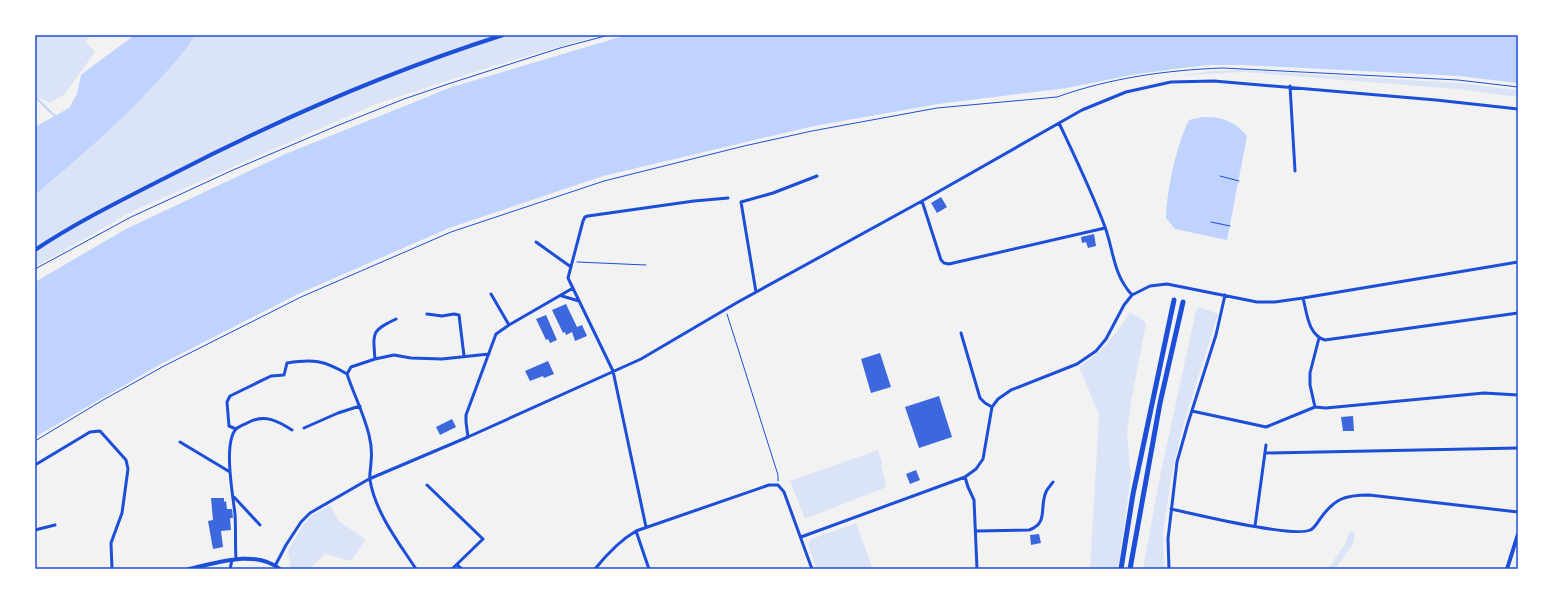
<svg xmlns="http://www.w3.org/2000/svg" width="1553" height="604" viewBox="0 0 1553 604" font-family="Helvetica,sans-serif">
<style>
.green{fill:#dbe4f7}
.water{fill:#bfd3fe}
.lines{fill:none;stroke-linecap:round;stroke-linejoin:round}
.stream{stroke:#bfd3fe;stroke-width:2}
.building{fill:#3d67dc}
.path{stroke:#1d4ed8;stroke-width:1}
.minor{stroke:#1d4ed8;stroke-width:3}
.tertiary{stroke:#1d4ed8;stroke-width:4}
.trunk{stroke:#1d4ed8;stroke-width:5}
.neatline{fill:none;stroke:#1d4ed8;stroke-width:1.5}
</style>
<rect width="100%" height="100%" fill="#f2f2f2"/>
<path class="green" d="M35,35H92L85,41L95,52L64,95L50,103L39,98L35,105Z
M195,35H601L497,65L376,104L133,211L35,267V195C79,158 122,121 161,78C173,64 186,51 195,35Z
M1243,70L1458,83L1518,90V97L1457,89L1243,72L1178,76L1212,71Z
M1199,307L1218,314L1183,426L1172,472L1163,533L1164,569H1143L1159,481L1195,315L1197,309Z
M1130,312L1144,321L1146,324L1131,402L1127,432L1131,477L1119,562L1117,569H1090L1099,415L1079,367C1104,350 1114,337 1130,312Z
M878,450L882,463L881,466L886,484L884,488L805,519L790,481Z
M330,505L339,521L366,540L351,561L325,554L309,569H293L290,565L288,551L303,525L312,515Z
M856,523L873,569H817L808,545L811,539Z
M1350,531L1355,532L1353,544L1335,569H1328L1345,544Z"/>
<path class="water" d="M135,35H195C186,51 173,64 161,78C122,121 79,158 35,195V127L69,108L77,94L81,75L102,59Z
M627,35H1518V83L1459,76L1244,65H1211L1181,68L1131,75L1067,88L938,104L814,126L603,176L449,228L298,294L161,364L35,437V282L126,229L283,155L452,87Z
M1202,117C1222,116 1234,121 1247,136L1227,240L1175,229L1166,218C1167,189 1176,147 1189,120Z"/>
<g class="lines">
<path class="stream" d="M35,97L55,116"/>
</g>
<path class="building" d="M941,197L947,207L937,213L931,203Z
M1094,234L1096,246L1088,248L1086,242L1082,243L1081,237Z
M566,304L577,327L582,325L587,336L575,341L572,332L566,335L565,332L563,333L552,310Z
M546,315L557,340L550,343L548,339L546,340L536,319Z
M880,353L891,387L871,393L861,359Z
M548,361L554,374L544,378L543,376L530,381L525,371Z
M939,396L952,437L919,448L905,407Z
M1353,416L1354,431H1343L1341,417Z
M452,419L456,427L440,435L436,427Z
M916,470L920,480L910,484L906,474Z
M211,498H224V502L226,501L227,509H232L233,518H230L231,530L221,531L223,547L213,549L208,521L213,520Z
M1039,534L1041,543L1031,545L1030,535Z"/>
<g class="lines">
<path class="path" d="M1220,176L1239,181
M1211,222L1230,226
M577,262L646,265
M35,269L131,217L233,170L334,127L404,99L448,84L560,48L609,35
M727,314L778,475V481
M35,441L103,400L164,366L301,297L451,232L604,181L744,146L812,131L937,108L1057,97C1110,78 1167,70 1223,68L1458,80L1518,87"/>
<path class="minor" d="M1290,86L1295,171
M1059,123C1075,157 1092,192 1105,227C1114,252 1113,274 1132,295
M922,201L941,260L944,263L949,264L1105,228
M536,242L571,267
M756,292L741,202L773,193L817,176
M491,294L509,325
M562,296L579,301
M1303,298C1307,313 1308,335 1325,340L1518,313
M427,314L442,316L454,314L459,315L464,356
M961,333L980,398L985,403L992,407
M375,359C373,332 371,331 396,319
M347,374L351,367L375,359L394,355L411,358L442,359L489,354
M1315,407L1310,385V373L1319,338
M1192,411L1266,427L1315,407L1326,408L1484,393L1518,395
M304,428L338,413L360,406
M236,429L229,426L227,402L230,396L271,376L284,375L287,363C313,359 324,360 347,374C354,395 364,414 369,435C371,443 372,454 371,462C371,468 369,475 370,480C375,512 399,543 416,569
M468,437L466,422V415L496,334L509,325L573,288
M180,442L230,472
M1265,453L1518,448
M35,465L90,432L100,431L126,460L128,469L122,513L111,543L112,569
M965,477L968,487L974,500L977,569
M427,485L483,539L452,569
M234,497L260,525
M1171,509C1195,514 1292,538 1310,530C1314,529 1317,523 1320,519C1334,499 1344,495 1369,495L1518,512
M1255,526L1266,445
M646,527L613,371L568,278L583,221L585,217L588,216L694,201L728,198
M35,530L55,525
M636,531L649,569
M976,531L1029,530C1049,523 1039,507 1046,492C1047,489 1051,485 1053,482
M801,537L965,477L976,469L983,459L992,407L998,399L1011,390L1077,364L1096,351L1106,339L1124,305L1132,295L1150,286L1167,284L1257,302H1275L1303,298L1518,262
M236,559C235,544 236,529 235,514C233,496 223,443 236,429C239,426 246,424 249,422C265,414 278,421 292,430
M457,565L462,569
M275,566L286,545L301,522L310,513L369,479L468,437L641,359L738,302L922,201L1082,110L1126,92L1171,82L1214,81L1436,100L1518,109
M230,569L232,560
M595,569C607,554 619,541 636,531L769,485H778L784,492L812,569
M1169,569L1168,539L1177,462L1188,423L1216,335L1225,295"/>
<path class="tertiary" d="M35,250C77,222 122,200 167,177C275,121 387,72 503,35
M189,569C217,563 254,549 280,569
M1507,569L1518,534"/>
<path class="trunk" d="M1121,569L1133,494L1174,300
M1130,569L1160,403L1183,302"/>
</g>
<rect width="1553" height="604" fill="none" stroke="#ffffff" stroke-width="72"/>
<rect x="36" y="36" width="1481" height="532" class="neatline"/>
</svg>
